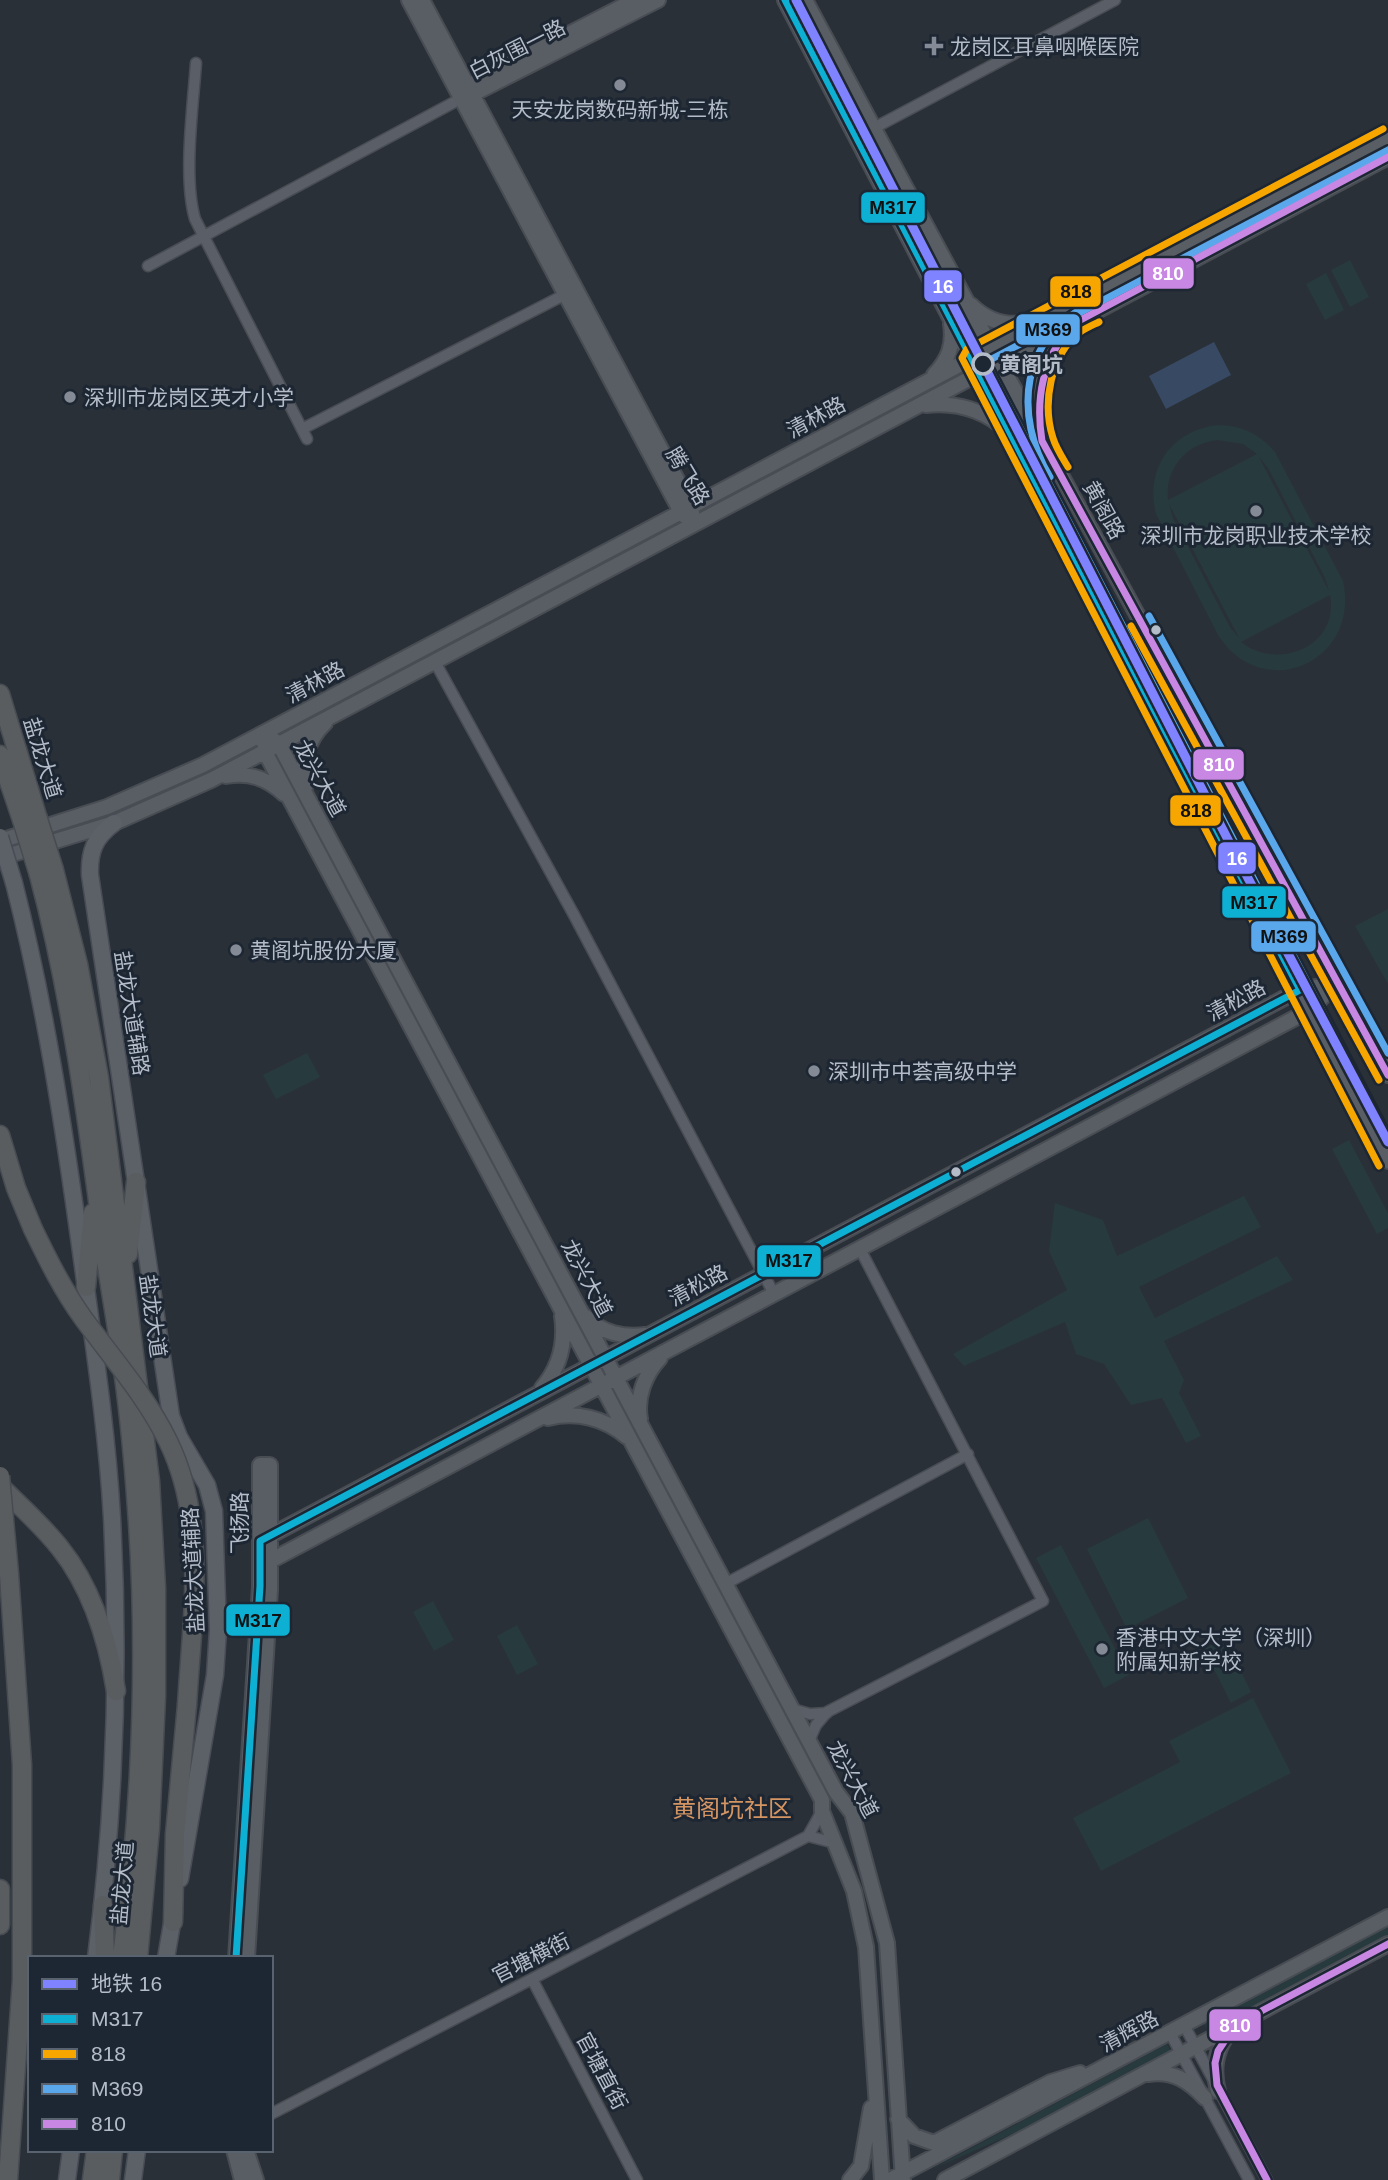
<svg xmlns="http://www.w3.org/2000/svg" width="1388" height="2180" viewBox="0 0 1388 2180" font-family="Helvetica,'Noto Sans SC',sans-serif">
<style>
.green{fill:#273a3e;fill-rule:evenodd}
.water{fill:#384963}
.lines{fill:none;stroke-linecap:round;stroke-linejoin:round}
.street-casing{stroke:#484c53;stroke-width:13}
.secondary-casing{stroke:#484c53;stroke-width:18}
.primary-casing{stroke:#484c55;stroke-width:19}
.highway-casing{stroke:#474c53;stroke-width:21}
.street{stroke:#5a5e66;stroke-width:10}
.secondary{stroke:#595d64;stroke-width:14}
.primary{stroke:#5c6168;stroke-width:16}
.highway{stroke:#5a5d60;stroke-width:18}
.primary-bridge-casing{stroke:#484c55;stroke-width:19;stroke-linecap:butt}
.highway-bridge-casing{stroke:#474c53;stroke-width:21;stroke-linecap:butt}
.primary-bridge{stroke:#5c6168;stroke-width:16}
.highway-bridge{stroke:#5a5d60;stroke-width:18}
.bus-1-casing{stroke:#1d2633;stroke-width:12}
.bus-2-casing{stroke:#1d2633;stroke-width:12}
.bus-3-casing{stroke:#1d2633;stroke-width:12}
.bus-4-casing{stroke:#1d2633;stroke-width:12}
.bus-1{stroke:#0dafd3;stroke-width:7}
.bus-2{stroke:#f7a600;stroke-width:7}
.bus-3{stroke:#5aa8eb;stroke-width:7}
.bus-4{stroke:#c787e3;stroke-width:7}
.metro-1-casing{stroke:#1d2633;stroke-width:14}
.metro-1{stroke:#8083ff;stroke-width:9}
.poi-dot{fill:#848b96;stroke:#1d2633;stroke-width:2.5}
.stop-dot{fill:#1d2633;stroke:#b4bcc9;stroke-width:3.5}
.bus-dot{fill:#b4bcc9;stroke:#1d2633;stroke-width:2.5}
.labels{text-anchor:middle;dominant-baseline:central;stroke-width:6;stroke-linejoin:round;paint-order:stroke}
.poi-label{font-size:21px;fill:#b4bcc9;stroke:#1d2633;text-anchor:start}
.street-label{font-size:21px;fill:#b4bcc9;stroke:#1d2633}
.stop-label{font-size:21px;font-weight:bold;fill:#b4bcc9;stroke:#1d2633;text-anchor:start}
.quarter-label{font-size:24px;fill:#d59563;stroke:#1d2633}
.line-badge{stroke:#1d2633;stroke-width:2.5}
.badge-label{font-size:19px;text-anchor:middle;font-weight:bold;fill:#fff}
.pale-badge-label{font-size:19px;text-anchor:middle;font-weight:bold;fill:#111}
</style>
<rect width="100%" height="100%" fill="#2a3038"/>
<path class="green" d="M1350,260L1369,297L1350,307L1331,270Z
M1326,273L1344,310L1325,320L1306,284Z
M1216,425C1240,425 1259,433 1275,452L1343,581C1361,662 1263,705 1218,635L1156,514C1145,469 1170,432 1216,425ZM1217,440L1243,444L1257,454L1168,500C1165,468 1186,444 1217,440ZM1259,457L1268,468L1325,578L1329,591ZM1169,504L1239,638L1230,627L1173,518ZM1330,595C1340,645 1279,672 1241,642Z
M1388,909V984L1355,926Z
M307,1053L320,1077L276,1099L263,1075Z
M1349,1140L1388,1213V1228L1377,1234L1332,1149Z
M1244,1196L1261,1227L1139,1287L1155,1318L1277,1256L1293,1280L1164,1341L1184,1380L1179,1393L1201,1436L1186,1443L1162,1398L1131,1405L1104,1364L1076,1354L1065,1322L964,1366L953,1354L1067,1290L1049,1251L1055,1203L1103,1220L1117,1256Z
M1148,1518L1188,1598L1127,1629L1087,1549Z
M1061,1545L1129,1675L1104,1688L1036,1558Z
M433,1601L454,1640L434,1651L413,1612Z
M517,1625L538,1664L517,1675L497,1636Z
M1225,1638L1251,1692L1231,1703L1204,1649Z
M1253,1698L1291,1773L1101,1871L1073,1818L1180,1762L1169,1741Z
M1388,1924V1937L1208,2032L1203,2022Z
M1167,2044L1173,2055L1015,2133L930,2170Z"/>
<path class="water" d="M1214,342L1231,375L1166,409L1149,376Z"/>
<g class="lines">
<defs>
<path id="street" d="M196,63C193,106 183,178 195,219L307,439
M874,128L1115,0
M148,266L462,98
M302,429L570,292
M435,662L574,915L774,1294
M725,1584L968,1454
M792,1709L810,1714L827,1713
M809,1741L816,1725L827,1712L1043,1601L860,1249
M822,1811L808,1836L835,1843
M532,1979L637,2180
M1184,2025L1267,2180
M1170,2033L1249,2180
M271,2114L808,1836"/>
<path id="secondary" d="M409,0L681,512L686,517
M422,0L691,506L692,513
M785,0L1388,1161
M805,0L976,319L1388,1075
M464,91L468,86L635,0
M467,97L658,0
M971,305C988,322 1009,327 1032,322
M934,375C949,359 954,345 951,324
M926,405C956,402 985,410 1007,431
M1040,431C1032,396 1043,355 1067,329
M264,733L279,744L289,763L836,1792L852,1813L887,1943L903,2180
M264,733L265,752L822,1800V1811L854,1891L866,1947L882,2180
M226,776C249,772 267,778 284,794
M305,787C300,764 308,739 325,723
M0,841L107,807L203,765L1388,138
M0,858L114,823L211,780L1388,157
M586,1317C602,1333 624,1338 645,1335
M542,1388C559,1368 566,1343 562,1316
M548,1418C576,1411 605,1418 627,1437
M640,1419C636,1397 645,1374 660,1358
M260,1541L1290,995L1300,990L1336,983
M260,1561H270L1310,1010L1337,982
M236,1958L260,1586V1465H270V1590L247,1958
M1148,2074C1173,2070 1189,2081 1205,2098
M1218,2091C1212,2068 1216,2047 1232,2029
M898,2119L914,2136L934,2143L1051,2082L1080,2073
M234,2150L242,2180
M246,2150L256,2180
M850,2180L861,2166L871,2108
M890,2180L1388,1917
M945,2180L1388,1944"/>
<path id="primary" d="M114,823C95,837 89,851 90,875L171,1416L179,1437L207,1485L214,1511L218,1630L215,1675L180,1879
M14,883C45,1004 64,1128 81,1252C93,1340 107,1429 112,1518C120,1666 115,1810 96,1958
M166,1958L174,1912
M67,2180L71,2150
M133,2180L137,2150"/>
<path id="highway" d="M0,694L37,816
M0,755L22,820
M54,870L78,964L99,1078L150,1481L156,1588V1696L150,1828L138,1958
M39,875C72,999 88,1125 105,1253C111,1294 119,1336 124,1377C130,1421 134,1465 137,1509C148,1657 141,1810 122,1958
M0,1135L16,1188L33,1229
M128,1254L136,1182
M86,1287L93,1213
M0,1486C20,1506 42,1525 60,1548C92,1588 108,1641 116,1691
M0,1889V1925
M103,1905L105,1958
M173,1922L175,1834L187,1705
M8,2180L22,1980V1765L9,1574
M92,2180L96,2150
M110,2180L113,2150"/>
</defs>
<use href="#street" class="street-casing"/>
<use href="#secondary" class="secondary-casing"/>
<use href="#primary" class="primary-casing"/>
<use href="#highway" class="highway-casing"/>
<use href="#street" class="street"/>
<use href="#secondary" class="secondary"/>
<use href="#primary" class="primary"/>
<use href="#highway" class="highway"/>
<defs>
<path id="primary-bridge" d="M0,837L14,883"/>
<path id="highway-bridge" d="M37,816L54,870
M22,820L39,875
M33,1229C48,1260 63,1290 83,1318C112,1358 146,1396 168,1441C208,1522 192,1618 187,1705
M0,1476L9,1574"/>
</defs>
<use href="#primary-bridge" class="primary-bridge-casing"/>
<use href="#highway-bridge" class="highway-bridge-casing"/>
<use href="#primary-bridge" class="primary-bridge"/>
<use href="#highway-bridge" class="highway-bridge"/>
<defs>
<path id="bus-1" d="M236,1958L260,1586V1541L1300,990L785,0"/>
<path id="bus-2" d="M1068,467C1062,457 1056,448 1053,438C1042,404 1050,355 1080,332C1086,328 1093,325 1099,322
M1131,626L1379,1080
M1379,1166L962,358L967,349L1383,129"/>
<path id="bus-3" d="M1388,150L986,362L1388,1138
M1050,477C1013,416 1020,336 1091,304
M1149,616L1388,1053"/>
<path id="bus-4" d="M1388,157L1071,325C1043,360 1035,397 1042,441L1388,1075
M1267,2180L1217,2085L1215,2063L1218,2051L1235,2025L1388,1944"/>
</defs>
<use href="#bus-1" class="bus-1-casing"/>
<use href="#bus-2" class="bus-2-casing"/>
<use href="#bus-3" class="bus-3-casing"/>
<use href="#bus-4" class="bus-4-casing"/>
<use href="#bus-1" class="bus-1"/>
<use href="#bus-2" class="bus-2"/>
<use href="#bus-3" class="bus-3"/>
<use href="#bus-4" class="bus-4"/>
<defs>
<path id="metro-1" d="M796,0L1241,865L1388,1142"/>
</defs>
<use href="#metro-1" class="metro-1-casing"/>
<use href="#metro-1" class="metro-1"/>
</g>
<g class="poi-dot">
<path d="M930.5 35.5h7v7h7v7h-7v7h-7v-7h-7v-7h7z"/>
<circle cx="620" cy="85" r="7"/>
<circle cx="70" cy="397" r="7"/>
<circle cx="1256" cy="511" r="7"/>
<circle cx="236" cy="950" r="7"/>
<circle cx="814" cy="1071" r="7"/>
<circle cx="1102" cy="1649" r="7"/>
</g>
<circle class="stop-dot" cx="983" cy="364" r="10"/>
<g class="bus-dot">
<circle cx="1156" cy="630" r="6"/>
<circle cx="956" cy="1172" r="6"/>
</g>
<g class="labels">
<g class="poi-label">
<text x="950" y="46">龙岗区耳鼻咽喉医院</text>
<text x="620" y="109" text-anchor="middle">天安龙岗数码新城-三栋</text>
<text x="84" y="397">深圳市龙岗区英才小学</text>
<text x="1256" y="535" text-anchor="middle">深圳市龙岗职业技术学校</text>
<text x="250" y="950">黄阁坑股份大厦</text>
<text x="828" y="1071">深圳市中荟高级中学</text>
<text x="1116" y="1637">香港中文大学（深圳）<tspan x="1116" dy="24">附属知新学校</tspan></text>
</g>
<g class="street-label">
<text transform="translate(517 49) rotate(-27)">白灰围一路</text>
<text transform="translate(816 417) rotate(-28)">清林路</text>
<text transform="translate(688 476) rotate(59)">腾飞路</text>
<text transform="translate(1104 510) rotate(61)">黄阁路</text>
<text transform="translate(315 682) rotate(-28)">清林路</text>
<text transform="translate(43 758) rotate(73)">盐龙大道</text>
<text transform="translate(320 778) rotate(61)">龙兴大道</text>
<text transform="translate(1236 1000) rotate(-28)">清松路</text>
<text transform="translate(132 1013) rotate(81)">盐龙大道辅路</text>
<text transform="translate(587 1278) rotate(62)">龙兴大道</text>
<text transform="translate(698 1285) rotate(-28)">清松路</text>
<text transform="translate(153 1316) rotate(82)">盐龙大道</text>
<text transform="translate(239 1523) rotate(-90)">飞扬路</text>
<text transform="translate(193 1570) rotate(-93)">盐龙大道辅路</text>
<text transform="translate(853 1779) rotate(62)">龙兴大道</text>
<text transform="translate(122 1883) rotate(-85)">盐龙大道</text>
<text transform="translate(531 1958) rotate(-27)">官塘横街</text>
<text transform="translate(1129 2031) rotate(-28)">清辉路</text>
<text transform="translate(602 2071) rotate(62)">官塘直街</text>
</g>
<g class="stop-label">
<text x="1000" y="364">黄阁坑</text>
</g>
<g class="quarter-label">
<text x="732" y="1808">黄阁坑社区</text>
</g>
</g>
<g class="line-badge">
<rect x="860" y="191" width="66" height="33" rx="7" fill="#0dafd3"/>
<rect x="1142" y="257" width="53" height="33" rx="7" fill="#c787e3"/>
<rect x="923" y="269" width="40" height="34" rx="7" fill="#8083ff"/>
<rect x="1049" y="275" width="53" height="33" rx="7" fill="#f7a600"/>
<rect x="1015" y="313" width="66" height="33" rx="7" fill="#5aa8eb"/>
<rect x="1192" y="748" width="53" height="33" rx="7" fill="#c787e3"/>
<rect x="1169" y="794" width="53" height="33" rx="7" fill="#f7a600"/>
<rect x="1217" y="841" width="40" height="34" rx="7" fill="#8083ff"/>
<rect x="1221" y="885" width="66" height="34" rx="7" fill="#0dafd3"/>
<rect x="1250" y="920" width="67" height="33" rx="7" fill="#5aa8eb"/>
<rect x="756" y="1244" width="66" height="34" rx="7" fill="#0dafd3"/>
<rect x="225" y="1603" width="66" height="34" rx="7" fill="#0dafd3"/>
<rect x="1208" y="2008" width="54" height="34" rx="7" fill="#c787e3"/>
</g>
<g class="badge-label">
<text x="1168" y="280">810</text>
<text x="943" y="293">16</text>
<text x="1219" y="771">810</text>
<text x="1237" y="865">16</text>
<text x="1235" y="2032">810</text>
</g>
<g class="pale-badge-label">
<text x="893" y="214">M317</text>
<text x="1076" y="298">818</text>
<text x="1048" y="336">M369</text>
<text x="1196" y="817">818</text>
<text x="1254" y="909">M317</text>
<text x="1284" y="943">M369</text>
<text x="789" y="1267">M317</text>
<text x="258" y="1627">M317</text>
</g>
<rect x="28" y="1956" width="245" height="196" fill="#1d2633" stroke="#59626f" stroke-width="2"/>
<rect x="42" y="1979" width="35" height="10" fill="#8083ff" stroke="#59626f" stroke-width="2"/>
<text x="91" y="1991" font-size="21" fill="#b4bcc9">地铁 16</text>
<rect x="42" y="2014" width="35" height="10" fill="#0dafd3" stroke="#59626f" stroke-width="2"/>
<text x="91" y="2026" font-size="21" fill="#b4bcc9">M317</text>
<rect x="42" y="2049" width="35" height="10" fill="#f7a600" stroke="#59626f" stroke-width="2"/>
<text x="91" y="2061" font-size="21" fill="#b4bcc9">818</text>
<rect x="42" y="2084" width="35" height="10" fill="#5aa8eb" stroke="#59626f" stroke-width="2"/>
<text x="91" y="2096" font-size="21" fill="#b4bcc9">M369</text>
<rect x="42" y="2119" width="35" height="10" fill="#c787e3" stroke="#59626f" stroke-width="2"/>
<text x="91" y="2131" font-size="21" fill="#b4bcc9">810</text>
</svg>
